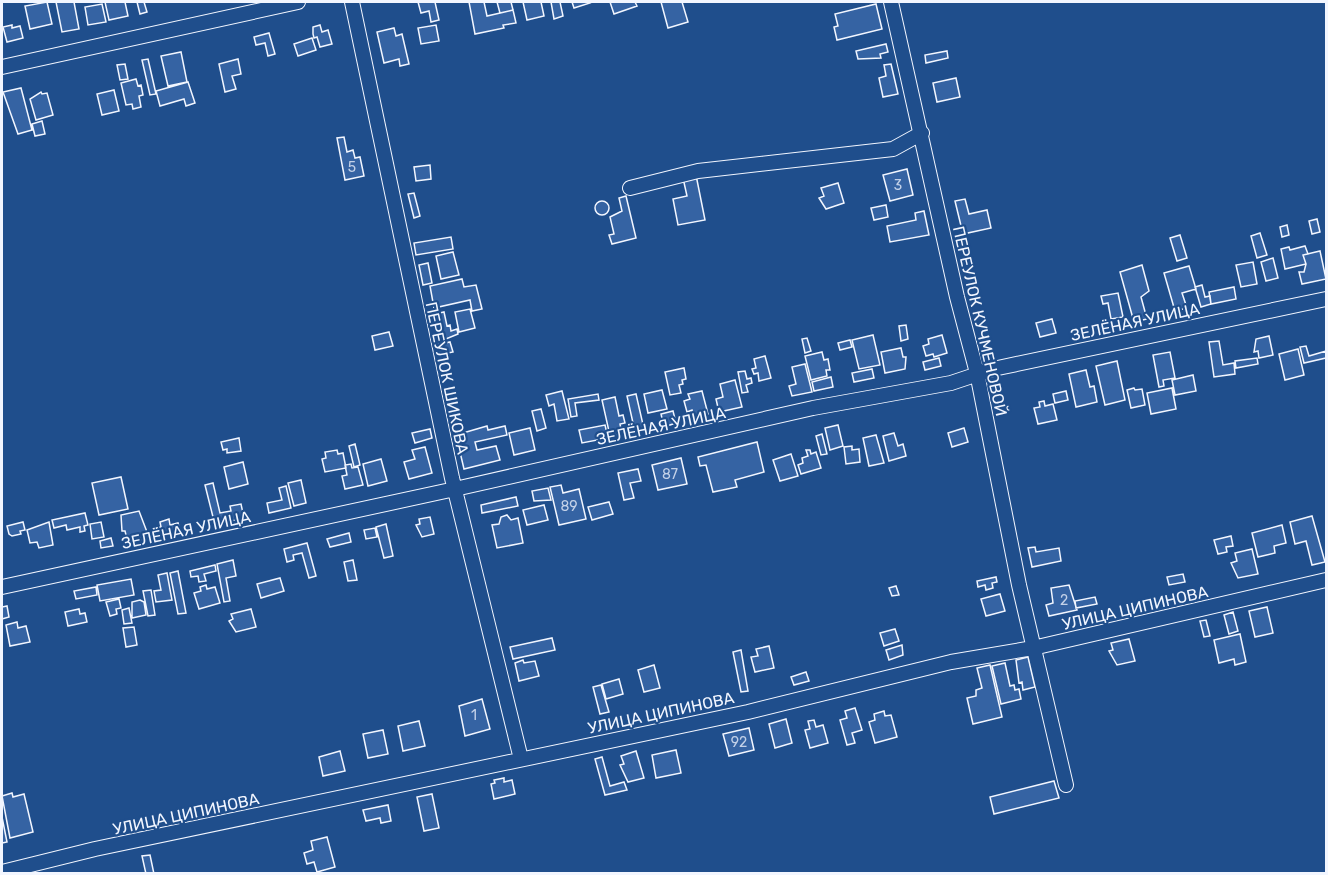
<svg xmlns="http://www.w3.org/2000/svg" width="1328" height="875" viewBox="0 0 1328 875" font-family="Rubik,sans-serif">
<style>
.building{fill:#3563a3;stroke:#f2f6ff;stroke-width:1.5}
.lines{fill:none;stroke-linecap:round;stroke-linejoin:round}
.minor-casing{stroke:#f2f6ff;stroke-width:16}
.minor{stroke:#1f4e8c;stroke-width:14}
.labels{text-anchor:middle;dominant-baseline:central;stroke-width:4.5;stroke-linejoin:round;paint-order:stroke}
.number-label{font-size:14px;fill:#c3d1e8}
.street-label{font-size:16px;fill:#f2f6ff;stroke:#1f4e8c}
</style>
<rect width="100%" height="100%" fill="#1f4e8c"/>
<path class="building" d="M47,2L52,24L30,29L25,6Z
M56,2H74L79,29L62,32Z
M105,2H125L128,16L109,20Z
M137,2H144L147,12L140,14Z
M418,2H435L439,20L431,22L429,11L421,13Z
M469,2H484L487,16L513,10L516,23L503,25L504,28L475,34Z
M497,2H511L513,10L500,13Z
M523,2H541L544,16L527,20Z
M551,2H560L563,16L554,19Z
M572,2H589L590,3L574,8Z
M610,2H635L637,6L614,14Z
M661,2H682L688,22L668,28Z
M102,4L106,22L88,25L85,7Z
M876,4L882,29L837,40L834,27L838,26L835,14Z
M12,25V28L20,26L23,38L7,42L3,27Z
M320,25L322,32L328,30L332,44L320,47L317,37L314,38L313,34V27Z
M436,25L439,41L421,44L418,28Z
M394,28L396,36L402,34L409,64L400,66L399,59L384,63L377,32Z
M269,33L275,54L268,56L265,43L256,45L254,37Z
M312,38L316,50L298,56L294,44Z
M886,44L888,52L880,54L881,58L858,59L856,51Z
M947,51L948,58L926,63L925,55Z
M181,52L187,82L168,86L161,56Z
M148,59L156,94L150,95L142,60Z
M238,59L241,74L232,76L236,89L225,92L219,64Z
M125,64L128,79L120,80L117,65Z
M891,64L898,94L883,97L879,78L886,76L884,65Z
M956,78L960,97L937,102L933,83Z
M136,79L138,86L141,85L143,95L139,96L141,107L133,109L132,104L126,105L121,83Z
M188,82L195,103L186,106L184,99L160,106L156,91Z
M21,88L32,130L18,134L3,92Z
M114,90L119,111L102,115L97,94Z
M41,92L42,94L47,93L53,115L36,120L30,99Z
M42,121L45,134L35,136L32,124Z
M344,137L347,152L353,150L355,158L360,157L364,176L345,180L337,138Z
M430,165L431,179L416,181L414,167Z
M907,169L913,195L890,201L883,175Z
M696,175L705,220L678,225L673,199L687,196L683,178Z
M838,183L844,203L826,209L819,198L824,196L821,188Z
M414,193L420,216L414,218L408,194Z
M626,196L636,238L612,244L609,235L614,234L610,217L622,211L619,198Z
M965,199L969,214L987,210L991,228L963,234L955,201Z
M595 208a7 7 0 1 1 14 0a7 7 0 1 1-14 0Z
M886,205L888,217L874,220L871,208Z
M924,211L929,235L890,242L887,226L916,220L915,213Z
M1317,219L1320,232L1312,234L1309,221Z
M1287,225L1289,235L1282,237L1280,227Z
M1260,233L1267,255L1257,258L1251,236Z
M1180,235L1187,258L1177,261L1170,238Z
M451,237L453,249L416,255L414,243Z
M1305,246L1308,254L1303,255L1306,264L1285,269L1281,249L1289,247L1290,250Z
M1320,251L1326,279L1302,284L1299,272H1304L1306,264L1303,255Z
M453,252L459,275L441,279L436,256Z
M1273,258L1278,278L1266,281L1261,262Z
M1253,262L1257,284L1241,287L1236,265Z
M428,263L432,283L423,285L419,265Z
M1142,265L1149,291L1141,297L1147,319L1134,322L1120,272Z
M1189,266L1196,289L1182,293L1187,308L1175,311L1164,273Z
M462,279L464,287L476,285L482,309L472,311L470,300L434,308L430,286Z
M1202,285L1205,297L1210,296L1211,304L1201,307L1195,287Z
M1234,287L1236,299L1211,304L1209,292Z
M1118,293L1123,317L1111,319L1108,303L1103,304L1101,296Z
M470,309L475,328L459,332L455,312Z
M444,312L447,326L450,325L451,331L457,329L458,334L441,341L435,314Z
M1052,319L1056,333L1040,337L1036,323Z
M906,325L908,339L901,341L899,326Z
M389,332L393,346L375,350L372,336Z
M873,335L880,365L859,369L852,340Z
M942,335L947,353L934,357L933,354L926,356L923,346L929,344L928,339Z
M1269,336L1273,355L1259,358L1258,351L1254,352L1256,339Z
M807,338L811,351L805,353L802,339Z
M850,340L852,347L840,350L838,343Z
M1219,341L1223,365L1234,363L1235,374L1214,377L1209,342Z
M450,342L453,352L438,355L436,345Z
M1306,346L1309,356L1326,351V360V358L1304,363L1300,347Z
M901,348L903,357H906L905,369L885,373L881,352Z
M1298,349L1304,375L1285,380L1279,354Z
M822,352L824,360L828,359L830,370H826L827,376L811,380L805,356Z
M1170,352L1175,378L1163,380L1164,386L1159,387L1153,355Z
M765,356L771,378L759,381L758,373L754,374L752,369L756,368L754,359Z
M939,358L941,366L925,370L923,362Z
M1257,358L1258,364L1236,368L1235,361Z
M1117,361L1125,400L1105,405L1096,366Z
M805,364L812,392L792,396L789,386L796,384L792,367Z
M684,368L686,379L682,380L683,384L679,385L681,393L670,395L665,372Z
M872,369L874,378L854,382L852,373Z
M1086,370L1090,387L1094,386L1097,402L1076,407L1069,374Z
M745,371L747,379L751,378L752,383L746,385L748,392L742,393L738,372Z
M1193,375L1196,391L1175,395L1172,380Z
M831,377L833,387L814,391L812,382Z
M735,380L742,407L719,412L716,399L723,397L720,384Z
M1134,388L1135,390L1142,389L1145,405L1131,408L1127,390Z
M1172,388L1176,409L1151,414L1147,393Z
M662,390L667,409L648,413L644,394Z
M562,391L569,419L557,421L554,404L549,406L546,395Z
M702,391L708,414L693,417L692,410L687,412L684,401L690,399L688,394Z
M1066,391L1068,400L1055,403L1053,394Z
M598,394L599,400L575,403L577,416L571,417L568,399Z
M636,394L644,429L635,432L627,396Z
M615,397L619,416L623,415L625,423L620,424L622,434L610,436L602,400Z
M1044,401L1045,406L1053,404L1057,420L1038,424L1034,408L1040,407L1039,402Z
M541,409L546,428L537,431L532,411Z
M673,411L676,423L664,427L661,414Z
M605,425L608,438L582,443L579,430Z
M838,425L843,446L830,450L825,428Z
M487,426L488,430L505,426L507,435L475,442L477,450L496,446L500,460L464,469L456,435Z
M530,428L535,450L514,455L509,433Z
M964,428L968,442L952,447L948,433Z
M430,429L432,438L415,443L412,433Z
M894,433L898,446L903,444L906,456L889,461L883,436Z
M822,434L827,454L821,455L816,436Z
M876,435L884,463L869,466L863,438Z
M239,438L241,451L227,453V449L223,450L221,442Z
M757,442L764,472L735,480L737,487L713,492L706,465L700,466L698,457Z
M355,444L360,465L354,467L349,446Z
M852,446V450L859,449L860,462L846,464L844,447Z
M425,447L432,473L409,479L404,462L415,459L412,450Z
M337,450L338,454L343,453L346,468L325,472L322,459L326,458L325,452Z
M806,450H810L811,454L816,452L821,468L801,474L798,465L803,463L802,458L808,456Z
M791,454L798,476L780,481L773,460Z
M681,458L687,484L658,490L652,465Z
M381,459L387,481L368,486L363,464Z
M243,462L248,484L229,489L224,467Z
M351,464L352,468L358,467L363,485L345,489L342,476L347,475L345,465Z
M638,469L641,481L630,483L634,498L624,500L618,473Z
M121,477L128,509L99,515L92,483Z
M301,480L306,503L294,506L288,483Z
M213,483L220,513L231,511L230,506L241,504L244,518L215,525L205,485Z
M561,485L563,493L579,489L586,519L559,525L550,487Z
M286,486L291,508L269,513L267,503L282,500L279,488Z
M548,488L551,500L534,501L532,491Z
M516,497L518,506L482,513L481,505Z
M609,502L613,514L592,520L588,507Z
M544,505L548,520L527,525L523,510Z
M139,511L147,532L143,533L145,539L128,543L125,531H122L121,515Z
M85,513L88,525L84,526L85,531L80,532V527L67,530L66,525L54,528L52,520Z
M507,515L511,520L518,518L523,543L497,548L492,525L499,524L501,517Z
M1312,516L1325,562L1312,565L1306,541L1295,544L1290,522Z
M430,517L434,534L422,537L416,525L420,524L419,519Z
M169,519L170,525L178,523L180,532L154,538L152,529L161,527L160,522Z
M23,522L25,530L20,531L21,534L12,536L9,534L7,526Z
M49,522L53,545L39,548L37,542L30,543L27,530Z
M101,522L104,537L92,539L90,524Z
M386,524L393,556L384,558L376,527Z
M1282,525L1286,543L1274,546L1275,553L1258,557L1252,533Z
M375,528L377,537L366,539L364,530Z
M349,533L351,542L330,547L327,539Z
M1231,536L1233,546L1226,547L1227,552L1218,554L1214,540Z
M111,538L113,546L101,548L100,541Z
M307,543L316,576L309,578L302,553L293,555L294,560L287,562L284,549Z
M1035,547L1036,552L1059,548L1061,561L1032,567L1028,548Z
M1252,549L1258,574L1238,578L1231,563L1237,561L1235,553Z
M233,560L236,576L226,578L230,601L224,602L217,564Z
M353,560L357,580L348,581L344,562Z
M215,565L216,571L204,574L206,581L199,582L198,576L191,577L190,571Z
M178,571L186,613L178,614L170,573Z
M167,573L172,600L156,602L154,591L161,590L158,575Z
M1183,574L1185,582L1169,585L1167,577Z
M996,577L997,582L992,583L993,588L986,590L985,585L978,587L977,581Z
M280,578L284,591L261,598L257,584Z
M131,579L134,595L100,601L97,585Z
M206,585L207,589L215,587L220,603L199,609L194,593L201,591L200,587Z
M1069,585L1077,610L1049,616L1046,605L1053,603L1051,588Z
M896,586L899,595L892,596L889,588Z
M96,587L97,595L76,599L74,591Z
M151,590L155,615L148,616L143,591Z
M1000,594L1005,611L986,616L981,599Z
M1095,597L1097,604L1076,608L1075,601Z
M119,599L121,608L116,609L117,614L110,616L106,602Z
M140,600L144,602L146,615L132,618V602Z
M7,606L9,617L2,619V607Z
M1267,607L1273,633L1255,637L1249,611Z
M129,608L132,623L124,624L122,610Z
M79,609L80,614L85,613L87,622L68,626L65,612Z
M251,609L256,627L236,632L229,621L233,619L231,614Z
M1233,612L1238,631L1229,634L1224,615Z
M1206,620L1210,636L1204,637L1200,621Z
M17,622L18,628L26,626L30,642L10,646L6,625Z
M134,627L137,645L126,647L123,628Z
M895,629L899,641L884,646L880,633Z
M1240,634L1246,662L1235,665L1234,659L1219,663L1214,640Z
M552,638L555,650L513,659L510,647Z
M1129,639L1135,661L1117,665L1109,651L1113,650L1111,643Z
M902,645L903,655L889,660L886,650Z
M769,646L774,668L755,672L751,657L758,656L756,649Z
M741,650L748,691L741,692L733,652Z
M1028,657L1035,687L1023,690L1022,682L1019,683L1016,660Z
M523,660L524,663L535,661L539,676L519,681L515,663Z
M1005,663L1010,686L1014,685L1015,690L1019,689L1021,699L1001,704L992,666Z
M654,665L660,688L644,692L638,670Z
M990,665L1002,717L973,724L967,698L976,696V690L982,688L977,668Z
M806,672L809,681L794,685L791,677Z
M619,679L623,694L606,699L602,684Z
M601,685L609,712L600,714L593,687Z
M482,699L490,729L465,736L459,706Z
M855,708L862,730L852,733L855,743L847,745L840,720L847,718L845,711Z
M884,711L885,716L891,715L897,737L875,743L869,722L875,720L874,714Z
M786,719L792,743L775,748L769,724Z
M814,720L816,727L823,725L828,743L810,748L805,730L810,729L808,721Z
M419,721L425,746L403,751L398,726Z
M749,728L754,750L729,756L723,734Z
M383,730L388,754L368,758L363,734Z
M676,750L681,773L656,778L652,755Z
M340,751L345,771L323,776L319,757Z
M636,751L644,778L628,782L620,765L624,764L621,756Z
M602,757L610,786L624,782L627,790L605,795L595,759Z
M504,778V782L512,780L515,794L494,799L491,784L495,783L494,780Z
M1054,781L1059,798L994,814L990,797Z
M12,793L13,797L24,794L33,832L10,838L2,796Z
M432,794L439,828L424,831L417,797Z
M388,805L391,821L381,823L380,818L366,821L363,810Z
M2,817L7,842L2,843Z
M327,837L335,867L317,872L314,862L307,864L304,853L313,850L311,841Z
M150,855L154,874H146L142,856Z"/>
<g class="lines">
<defs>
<path id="minor" d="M352,2L452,478L521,759
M891,2L957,297L977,373L1019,585L1066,785
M2,67L298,2
M630,188L698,171L893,149L922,133
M2,587L455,489L813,408L951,383L993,369L1326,299
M2,872L95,849L748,712L951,662L1033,648L1326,580"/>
</defs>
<use href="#minor" class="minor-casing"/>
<use href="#minor" class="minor"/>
</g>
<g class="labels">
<g class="number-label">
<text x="352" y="167">5</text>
<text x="898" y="185">3</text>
<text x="670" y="474">87</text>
<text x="569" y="506">89</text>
<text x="1064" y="600">2</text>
<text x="474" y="715">1</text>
<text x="739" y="742">92</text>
</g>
<g class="street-label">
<text transform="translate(980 321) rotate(77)">ПЕРЕУЛОК КУЧМЕНОВОЙ</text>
<text transform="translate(1135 322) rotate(-12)">ЗЕЛЁНАЯ УЛИЦА</text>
<text transform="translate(447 378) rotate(78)">ПЕРЕУЛОК ШИКОВА</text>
<text transform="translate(661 426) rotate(-12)">ЗЕЛЁНАЯ УЛИЦА</text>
<text transform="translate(186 530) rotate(-12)">ЗЕЛЁНАЯ УЛИЦА</text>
<text transform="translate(1135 608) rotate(-13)">УЛИЦА ЦИПИНОВА</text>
<text transform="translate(661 713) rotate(-12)">УЛИЦА ЦИПИНОВА</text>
<text transform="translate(186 814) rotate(-12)">УЛИЦА ЦИПИНОВА</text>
</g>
</g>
<rect width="1328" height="875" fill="none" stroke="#f2f6ff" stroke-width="6"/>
</svg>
